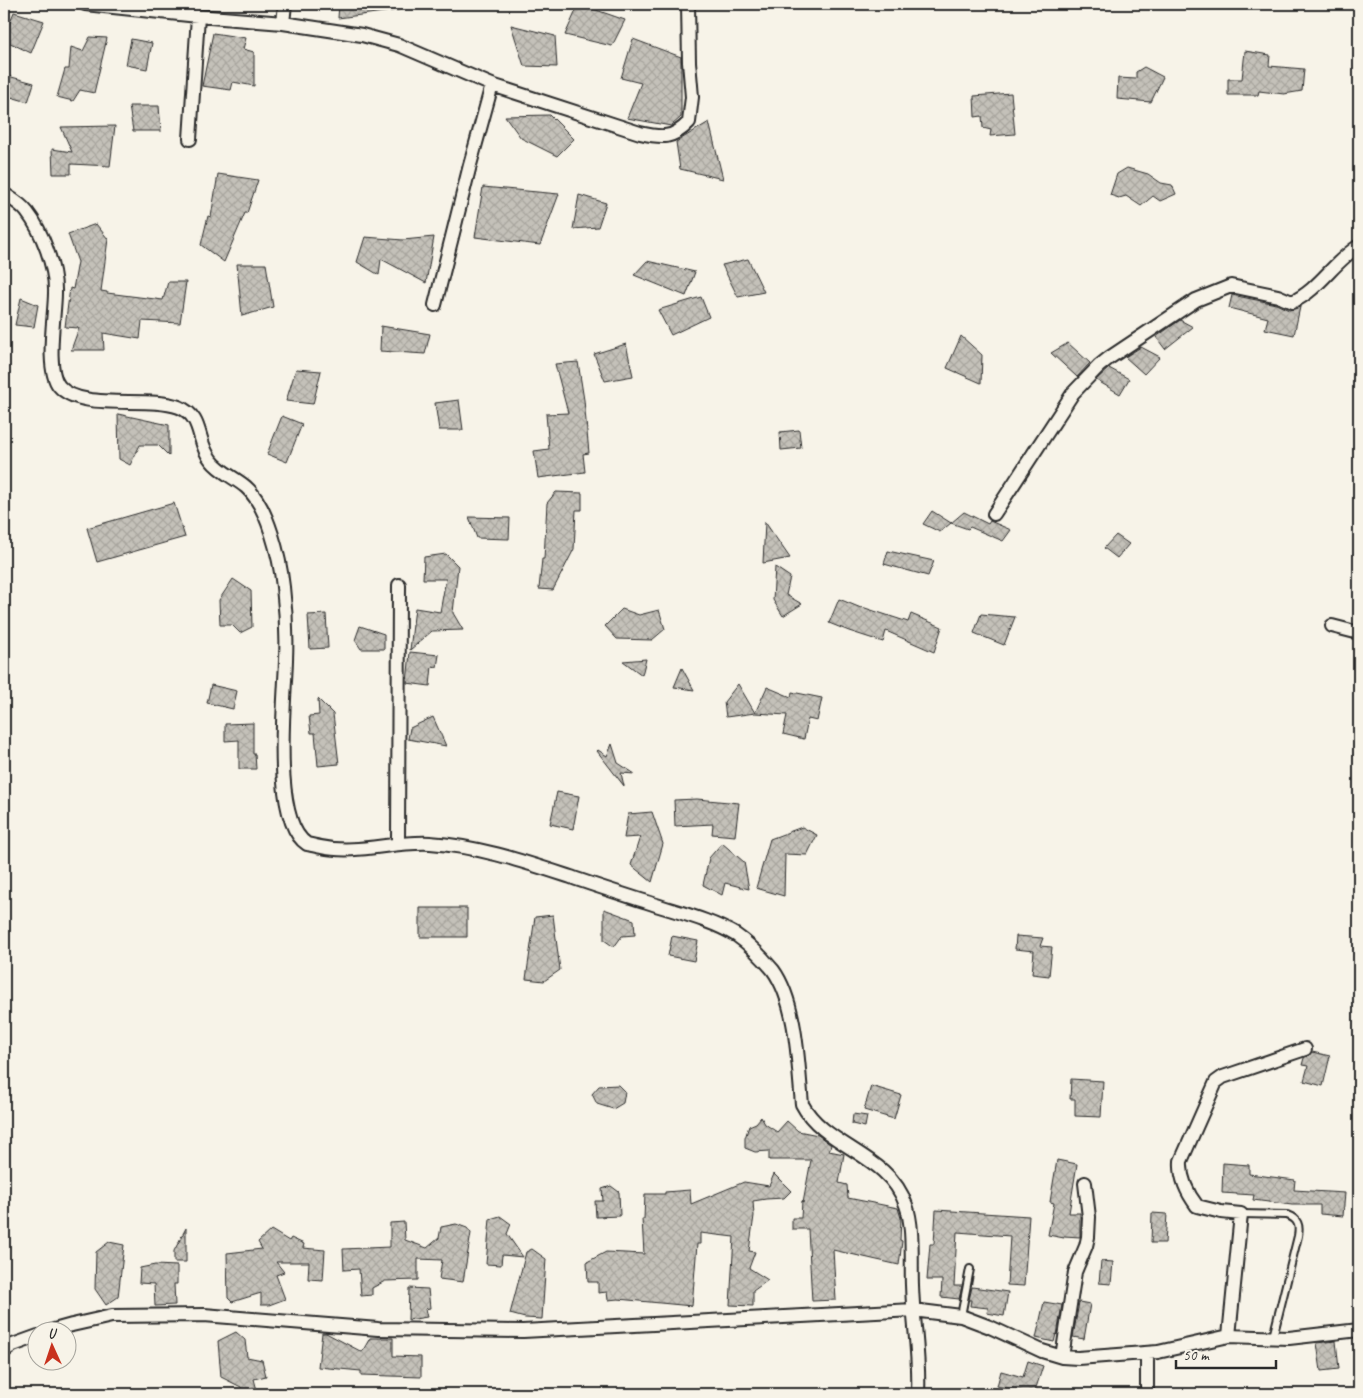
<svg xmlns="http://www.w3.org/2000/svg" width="1363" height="1398" viewBox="0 0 1363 1398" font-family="Caveat,sans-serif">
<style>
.building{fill:url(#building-cross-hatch);stroke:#2b2b2b}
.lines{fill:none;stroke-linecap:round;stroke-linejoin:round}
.service-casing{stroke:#2b2b2b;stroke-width:10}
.minor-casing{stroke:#2b2b2b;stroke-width:16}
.service{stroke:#f7f3e8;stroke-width:6}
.minor{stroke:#f7f3e8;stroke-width:12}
</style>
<defs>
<pattern id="building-cross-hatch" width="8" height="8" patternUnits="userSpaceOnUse" patternTransform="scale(1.25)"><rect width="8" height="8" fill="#c4c1b9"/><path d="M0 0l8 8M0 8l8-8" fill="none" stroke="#a9a69f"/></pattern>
</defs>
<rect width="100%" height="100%" fill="#f7f3e8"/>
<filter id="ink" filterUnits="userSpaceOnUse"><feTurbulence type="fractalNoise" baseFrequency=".02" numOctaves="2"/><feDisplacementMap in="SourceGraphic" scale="10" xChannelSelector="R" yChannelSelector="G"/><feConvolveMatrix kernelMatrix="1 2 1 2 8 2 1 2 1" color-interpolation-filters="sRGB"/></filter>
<g filter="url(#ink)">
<path class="building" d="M339,4H398L399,10L338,18Z
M579,4L625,20L612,46L565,35Z
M14,12L44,21L31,53L4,40V36Z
M511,25L555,36L557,67L524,66Z
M213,33L246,38L243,49L254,52V86L233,82L231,90L202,86Z
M90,37L107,38L94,93L80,90L73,101L57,97L65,69H69L71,47L83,51Z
M131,39L152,43L147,69L126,65Z
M633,39L681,57V117L671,126L627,118L641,83L621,78Z
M1245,51L1270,55L1269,66L1304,69L1302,91L1284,94L1259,91L1258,95H1228V79H1242Z
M1144,67L1163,77L1151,102L1117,99L1118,78L1136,79V72Z
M4,75L34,83L28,102L4,95Z
M1011,93L1015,134L990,136L991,130L983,128L982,116L975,117L974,96Z
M129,106H159L161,131H133Z
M550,115L574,139L557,156L521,138L505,116Z
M709,122L723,179L680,169L676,142Z
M115,126L110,166L71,164V174H53L52,149L72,152L61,127Z
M1127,168L1148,174L1161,183L1172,185L1176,194L1160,201L1153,196L1141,206L1126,196L1119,198L1110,195L1117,174Z
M218,174L258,180L247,213H245L224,262L201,245L208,216L211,217Z
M483,187L559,194L540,245L475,237Z
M579,195L606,203L598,227L573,229Z
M96,224L108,239L101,291L107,292V293L163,300L168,282H186L180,323L142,321L140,339L103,333L104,350H71L79,328L65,327L70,288L73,289L78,262L68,234Z
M365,237L403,240L434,237L426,283L381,259L379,275L357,262Z
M748,259L764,292L738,297L722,265Z
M647,261L695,272L686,296L634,275Z
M237,264H266L273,307L242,316Z
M1232,295L1276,304L1289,310L1300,307L1294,335L1265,329L1268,318L1229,308Z
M701,297L709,317L671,335L658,310Z
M21,298L38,305L34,327L15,325Z
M1180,320L1193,327L1165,349L1156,337Z
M381,326L430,334L425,354L380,351Z
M961,336L982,355L981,383L947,368Z
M1068,343L1090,363L1077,377L1051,353Z
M626,344L633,376L605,381L594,354Z
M1141,347L1160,357L1144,374L1125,357Z
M578,362L584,400L589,453L583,454L585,472L538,478L534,451L549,449L546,414L568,413L555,364Z
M1109,368L1129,379L1120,394L1096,380Z
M296,369L321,371L313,404L286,401Z
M459,400L463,430H439L435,403Z
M118,414L169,425V456L158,445H140L130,465L119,459Z
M282,416L302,424L287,462L267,454Z
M799,430L801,448L781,450L780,432Z
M556,492L582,493V510H576L574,549L553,590L539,589L542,559H544L547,503Z
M174,503L185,537L97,562L87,528Z
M932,511L951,523L940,532L923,524Z
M964,512L988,524L990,521L1011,530L1003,541L970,527L968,529L951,523Z
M469,517L510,518L509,539L477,538Z
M765,522L790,558L763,563Z
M1116,535L1129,544L1117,558L1104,548Z
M888,551L934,561L928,576L884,564Z
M446,554L458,566L453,613L463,630L432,631L410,650L415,608L440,612L446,579H423L424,557Z
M775,567L790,577L786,595L802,604L783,616L773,600Z
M233,579L251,591L252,627L240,633L232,625H220L219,600Z
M839,599L861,608L862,607L908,622L911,614L942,627L934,652L886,631L883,642L849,631L829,623Z
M622,609L639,615L659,610L665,629L652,640L617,639L605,626Z
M326,614L328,648L310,649L308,615Z
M981,614L1015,617L1004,645L974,633Z
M360,626L384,634V649H361L355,640Z
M410,652L439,655L437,667L432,666L430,686L407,683Z
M646,659L642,675L623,661Z
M682,668L694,690L674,687Z
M738,684L755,713L726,717L724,702Z
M211,685L237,691L233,709L207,703Z
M767,687L791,697L792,692L822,698L817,721L808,719L804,739L783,734L787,715L755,713Z
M318,699L333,714L339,764L318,766L315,733H311L309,716L319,715Z
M433,717L446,746L408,739L410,728Z
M253,723V754H255L256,769H239V740L225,741V724Z
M612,744L618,763L635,774L621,773L624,786L597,751L598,750L607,756Z
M557,792L579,796L573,829L550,824Z
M697,799L739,803L735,836L712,834L713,824L675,826L674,800Z
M652,812L663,844L652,882L631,865L640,837L624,838L628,814Z
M802,827L817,835L807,855L785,854L784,896L756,888L770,839Z
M722,843L744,862L749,889L725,883L722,895L703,885L709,858Z
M420,908H467V937H420Z
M604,909L634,920L635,935L622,936L614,947L604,940Z
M553,915L560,970L544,981L526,979L535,917Z
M672,936L698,941L694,961L668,956Z
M1016,936L1043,938L1040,946L1052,947L1049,976L1032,974L1034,951L1015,949Z
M1312,1052L1330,1056L1323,1086L1304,1081L1308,1066L1302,1065L1304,1058Z
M1071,1079L1103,1081L1101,1117L1075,1116V1099H1070Z
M618,1085L625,1092L623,1103L613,1109L597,1104L592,1094L599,1086Z
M871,1086L901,1095L894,1119L864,1110Z
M853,1114L867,1116L865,1127L852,1124Z
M761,1117L765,1124L777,1132L787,1121L798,1131L818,1135L831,1145L829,1151L844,1154L839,1183L847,1185L848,1198L898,1208L901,1218L900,1240L902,1241L899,1265L833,1250L836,1300L812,1301L808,1229H792V1218H801L802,1201L803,1203L811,1160H769V1151L755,1152L745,1148V1138L749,1126L756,1123Z
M1057,1160L1077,1164L1069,1213H1080V1237L1064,1236V1238L1048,1235L1054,1203L1050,1202Z
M1223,1163L1249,1165V1174L1295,1180L1294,1190L1345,1193L1343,1216L1320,1214V1205H1292L1253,1200L1254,1195L1222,1193Z
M774,1174L791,1191L784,1198L766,1199L753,1201L754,1216L749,1251L755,1252L749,1268L768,1280L753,1291V1306L730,1305L734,1237L700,1233V1244H697L692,1306L618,1299L608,1300L607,1292L598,1293V1282H588L587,1262L606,1252L644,1254L642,1219H644L645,1194H665V1192L690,1190L691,1204L744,1182L769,1186Z
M611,1186L619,1192L620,1216L596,1217L595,1201H603L602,1189Z
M936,1210L1029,1216L1024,1286L1007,1285L1010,1236L957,1232L954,1286H962L959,1299L941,1297L942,1280H927L930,1244H934Z
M1152,1213L1167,1214L1165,1243H1151Z
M500,1216L511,1224L507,1234L523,1257L502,1255L501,1265L486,1264L490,1219Z
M404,1222L405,1240L427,1248L439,1238L441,1227L456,1224L467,1228L471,1233L463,1282L439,1279L442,1260L418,1259V1280L385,1281L372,1288V1295L361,1296L359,1269L344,1270L343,1249L390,1247V1223Z
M186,1228V1262H174V1251Z
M271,1230L289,1241L291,1238L304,1244L303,1248L325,1250L323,1280L308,1279L309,1262H276L284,1272L276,1275L285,1299L269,1305H261V1293L232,1302L228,1298L227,1253L262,1249L258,1242Z
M109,1242L124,1245L118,1297L106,1305L95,1289L96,1252Z
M532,1249L546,1259L542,1319L525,1318L510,1314L526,1252Z
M1101,1261L1113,1262L1111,1284L1099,1283Z
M155,1265L177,1266V1284H174L175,1305L155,1306L154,1284L139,1283L140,1268Z
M972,1287L1008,1292L1004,1316L987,1313L988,1308L970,1306L971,1300H969Z
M409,1288L428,1289L430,1308L425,1309L427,1317L408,1320Z
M1044,1302L1062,1305L1057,1335L1056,1334L1054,1342L1036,1338Z
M1079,1302L1090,1304L1084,1339L1073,1337Z
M236,1332L245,1340L247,1357L262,1360L266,1376L254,1379L258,1394H242L241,1387L221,1377L218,1341Z
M322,1333H326L362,1352L370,1338H393V1356L421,1357V1377L361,1375V1371L318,1367Z
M1336,1341L1339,1369L1321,1371L1317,1343Z
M1028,1361L1043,1366L1034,1394H1028L997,1386L1001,1371L1023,1377Z"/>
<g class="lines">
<defs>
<path id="service" d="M1241,1214L1287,1215C1298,1219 1300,1225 1298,1236L1273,1337
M961,1316L970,1269"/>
<path id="minor" d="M85,4L198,16L283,23
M285,4L283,23L362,35L399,45L492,85L640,133C662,138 673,139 689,122L692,97L689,62L688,4
M190,139L198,16
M4,194C12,199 21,204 27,212C42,231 56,268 55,293C55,315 45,369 59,386C81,412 147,395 179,407C204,417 196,442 211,460C220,472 234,477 246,487C268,506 280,559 283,587C286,611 287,636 286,660C285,699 271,821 307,844C308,844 320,847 321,847C357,855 393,841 430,843C478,846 525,862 571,877C596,886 622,894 647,902C676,912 709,919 736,935C749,944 763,958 773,970C797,1003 798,1064 802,1104C818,1135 857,1148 883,1171C893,1180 902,1193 906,1205C914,1226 911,1262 912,1285C913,1322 920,1357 918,1394
M435,305L470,165L492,85
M994,514L1073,393L1099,366L1109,358L1196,300L1231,286L1278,296L1292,302C1319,290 1334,261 1359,246
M1332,626L1359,633
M398,844L399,585
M54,1330L72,1325L112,1316L204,1315L378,1329L523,1331L913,1310L961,1316L990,1327L1042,1351L1062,1357L1078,1358L1158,1352L1229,1336L1289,1338L1359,1330
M1229,1336L1241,1214L1221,1212L1197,1206C1187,1193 1180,1177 1181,1161L1216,1082L1223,1077L1305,1049
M4,1351L13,1345L38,1336
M1147,1353V1394
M1062,1357L1075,1272L1086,1246L1088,1237L1089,1217L1085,1183"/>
</defs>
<use href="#service" class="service-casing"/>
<use href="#minor" class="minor-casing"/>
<use href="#service" class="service"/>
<use href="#minor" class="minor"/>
</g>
</g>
<rect width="1363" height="1398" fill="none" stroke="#f7f3e8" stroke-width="20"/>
<rect x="10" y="10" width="1343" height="1378" fill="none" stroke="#2b2b2b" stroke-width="2" filter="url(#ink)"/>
<g transform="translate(52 1346) rotate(357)"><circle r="24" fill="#f7f3e8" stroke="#a5a39c"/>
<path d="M0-4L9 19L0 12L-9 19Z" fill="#c8321e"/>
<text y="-8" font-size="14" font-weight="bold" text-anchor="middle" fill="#2b2b2b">U</text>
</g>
<path d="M1176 1360v8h100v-8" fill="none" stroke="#2b2b2b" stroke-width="2.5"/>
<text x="1183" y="1360" font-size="15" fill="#2b2b2b" stroke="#f7f3e8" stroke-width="4" paint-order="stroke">50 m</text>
</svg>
